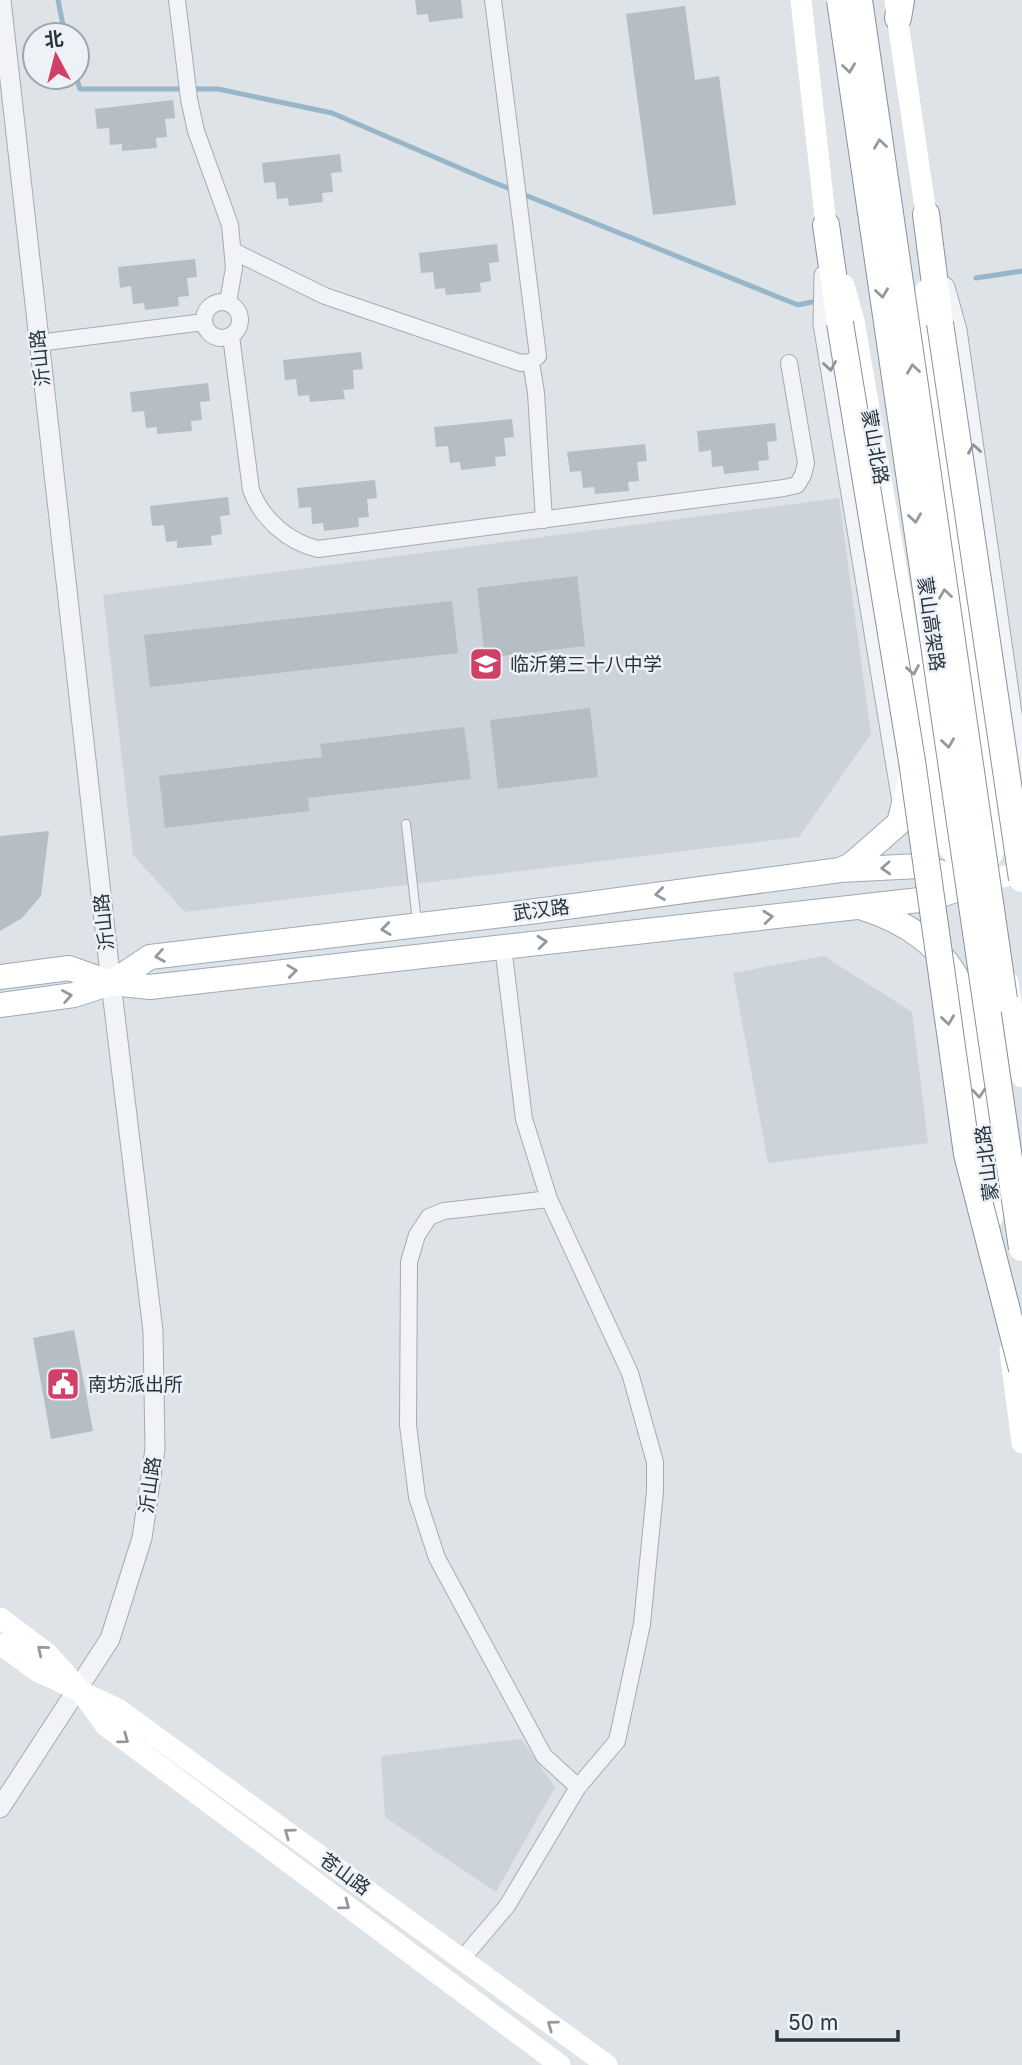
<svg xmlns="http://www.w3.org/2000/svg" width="1022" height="2065" viewBox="0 0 1022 2065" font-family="Inter,'Noto Sans SC',sans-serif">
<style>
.built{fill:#ccd3da}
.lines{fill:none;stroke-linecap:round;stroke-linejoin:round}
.stream{stroke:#98b6c9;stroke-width:5}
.building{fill:#b5bdc5}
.service-casing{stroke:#a3abb2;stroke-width:10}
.minor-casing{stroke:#a3abb2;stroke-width:18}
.tertiary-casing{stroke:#a3abb2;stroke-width:21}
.primary-casing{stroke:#9da9b4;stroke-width:26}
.trunk-casing{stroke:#85929f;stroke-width:28}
.service{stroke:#f1f3f6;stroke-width:8}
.minor{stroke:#f1f3f6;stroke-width:16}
.tertiary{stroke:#f1f3f6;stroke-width:19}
.secondary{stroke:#fff;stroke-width:21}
.primary{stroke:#fff;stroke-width:24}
.trunk{stroke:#fff;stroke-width:26}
.trunk-bridge-casing{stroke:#85929f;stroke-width:28;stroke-linecap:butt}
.trunk-bridge{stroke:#fff;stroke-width:26}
.oneway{stroke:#93999f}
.oneway2{stroke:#8c939a}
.labels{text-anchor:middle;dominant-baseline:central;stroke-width:5;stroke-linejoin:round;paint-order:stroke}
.street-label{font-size:19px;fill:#27333f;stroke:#edf2f6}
.poi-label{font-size:19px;fill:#27333f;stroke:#edf2f6;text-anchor:start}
</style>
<rect width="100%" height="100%" fill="#dee3e8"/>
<path class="built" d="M839,498L871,734L799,837L185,912L133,855L103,595Z
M824,956L912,1012L928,1143L768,1163L733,973Z
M521,1739L555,1787L496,1892L385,1817L381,1756Z"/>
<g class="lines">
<path class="stream" d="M58,0L65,35
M76,77L80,89H218L332,113L483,178L798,305L812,302
M976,278L1022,271"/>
</g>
<path class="building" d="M415,0H461L463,18L429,22L428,14L417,15Z
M685,6L695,80L719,76L736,205L653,215L626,14Z
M173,100L175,118L165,119L167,137L156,138L157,148L122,151V144L110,145L109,128L97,129L95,109Z
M340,154L342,172L331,173L333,192L322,193L323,202L289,206L288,198L277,199L275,182L264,183L262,163Z
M497,244L499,262L489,263L491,281L480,283L481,292L446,295L445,288L435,289L433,272L421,273L419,253Z
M195,259L197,277L187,278L189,296L178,297L179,306L145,310L144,303L133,304L131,286L120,288L118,267Z
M361,352L363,369L353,370L354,389L343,390L345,399L310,402L309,395L298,396L296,379L285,380L283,360Z
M208,383L210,401L200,402L202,420L191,421L192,431L157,434V427L146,428L144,411L132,412L130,392Z
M512,419L514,437L504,438L506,456L495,457L496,466L461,470L460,462L450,463L448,446L436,447L434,427Z
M775,423L777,441L767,442L769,460L758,461L759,470L724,474L723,466L712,467L711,450L699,452L697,431Z
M645,444L647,461L637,462L639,481L628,482L629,491L595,494L594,487L583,488L581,471L570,472L567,452Z
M375,480L377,498L367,499L369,517L358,518L359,527L324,531L323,523L312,524L311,507L299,508L297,488Z
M228,497L230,515L220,516L222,534L211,536L212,545L177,548V541L166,542L164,525L152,526L150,506Z
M577,576L585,646L485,658L477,588Z
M452,601L458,653L150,687L144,635Z
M590,708L598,777L498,789L490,720Z
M464,727L471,779L308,798L309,811L165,828L159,776L322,757L320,744Z
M49,831L41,896L22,918L0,931V836Z
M74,1330L93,1431L51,1439L33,1338Z"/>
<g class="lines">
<defs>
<path id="service" d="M406,824L417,922"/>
<path id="minor" d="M177,0L189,99L196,131L230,225L234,268L228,302
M233,251L325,296L521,363L531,362L538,356L493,0
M204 320a18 18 0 1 1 36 0a18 18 0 1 1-36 0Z
M231,336L251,490C262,519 288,542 318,549L784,488L797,485L803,475L806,463L789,363
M38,343L204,322
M531,362L536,393L544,520
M503,946L524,1119L549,1199L630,1373L655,1462V1491L642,1624L617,1741L578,1787
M462,1959L507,1906L578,1787L544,1756L437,1558L417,1497L408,1425L409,1262L417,1235L429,1217L444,1211L549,1199"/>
<path id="tertiary" d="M824,275L823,324L902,802
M945,287L957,330L1022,783
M0,1808L110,1639L142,1538L155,1449L153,1331L111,983L1,0"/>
<path id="primary" d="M840,870L851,865L899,823L923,730
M863,908C905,921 945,947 962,989C967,1000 970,1013 973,1025
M0,977L69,968L111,983L150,957L529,912L840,870L919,866L977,883
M0,1005L74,995L111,983L150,987L928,899L977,883"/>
<path id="trunk" d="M898,18L901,0
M926,214L940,323
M826,225L840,323"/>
</defs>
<use href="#service" class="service-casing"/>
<use href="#minor" class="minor-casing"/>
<use href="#tertiary" class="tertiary-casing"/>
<use href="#primary" class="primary-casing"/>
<use href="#trunk" class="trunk-casing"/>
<use href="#service" class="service"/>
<use href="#minor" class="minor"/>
<use href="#tertiary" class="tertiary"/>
<path class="secondary" d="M801,0L826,225L829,237
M895,2L926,214V230
M844,285L854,321L943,841L968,872
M926,290V326L991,757L999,840L983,872
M977,883L1022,872
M1008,982L1022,1077
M972,1009L993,1217
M1010,1350L1022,1443
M0,1618L48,1654L79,1689L106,1726L560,2065
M0,1644L37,1671L118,1709L607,2065"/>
<use href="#primary" class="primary"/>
<use href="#trunk" class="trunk"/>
<defs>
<path id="trunk-bridge" d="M840,0L1022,1248
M859,0L1004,999
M840,323L912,761L967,1154L1022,1369
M940,323L1022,879"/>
</defs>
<use href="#trunk-bridge" class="trunk-bridge-casing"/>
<use href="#trunk-bridge" class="trunk-bridge"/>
</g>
<defs><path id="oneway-chevron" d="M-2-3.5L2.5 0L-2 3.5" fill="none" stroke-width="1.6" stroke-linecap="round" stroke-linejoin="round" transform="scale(1.75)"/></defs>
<g class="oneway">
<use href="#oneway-chevron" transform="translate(849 68) rotate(82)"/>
<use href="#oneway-chevron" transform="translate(880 144) rotate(-98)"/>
<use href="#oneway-chevron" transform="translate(882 293) rotate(82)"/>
<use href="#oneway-chevron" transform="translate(913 369) rotate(-98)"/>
<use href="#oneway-chevron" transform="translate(915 518) rotate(82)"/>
<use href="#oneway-chevron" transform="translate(945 594) rotate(-98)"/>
<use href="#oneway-chevron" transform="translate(913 670) rotate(80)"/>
<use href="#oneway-chevron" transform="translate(948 743) rotate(82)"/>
<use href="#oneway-chevron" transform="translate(886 868) rotate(177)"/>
<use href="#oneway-chevron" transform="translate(660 894) rotate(172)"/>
<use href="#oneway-chevron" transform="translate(768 917) rotate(-6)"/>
<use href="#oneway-chevron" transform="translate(386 929) rotate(173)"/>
<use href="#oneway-chevron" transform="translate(542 942) rotate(-6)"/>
<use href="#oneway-chevron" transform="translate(160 956) rotate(170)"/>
<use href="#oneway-chevron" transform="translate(292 971) rotate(-7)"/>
<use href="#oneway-chevron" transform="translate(67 996) rotate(-10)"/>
<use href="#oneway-chevron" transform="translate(948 1020) rotate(82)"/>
<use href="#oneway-chevron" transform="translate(979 1093) rotate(85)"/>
<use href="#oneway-chevron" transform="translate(42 1650) rotate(-140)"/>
<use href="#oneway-chevron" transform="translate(124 1739) rotate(36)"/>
<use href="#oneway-chevron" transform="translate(289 1833) rotate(-144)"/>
<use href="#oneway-chevron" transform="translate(345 1905) rotate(37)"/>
<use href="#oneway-chevron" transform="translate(552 2025) rotate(-144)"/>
</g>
<g class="oneway2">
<use href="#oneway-chevron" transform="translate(830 366) rotate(81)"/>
<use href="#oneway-chevron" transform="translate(974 449) rotate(-98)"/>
</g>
<defs>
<symbol id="school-square" viewBox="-11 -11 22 22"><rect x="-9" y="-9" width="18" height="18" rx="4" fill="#d04067" stroke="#edf2f6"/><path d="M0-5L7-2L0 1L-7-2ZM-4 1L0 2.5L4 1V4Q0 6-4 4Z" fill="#fff"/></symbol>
<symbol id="civic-square" viewBox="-11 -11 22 22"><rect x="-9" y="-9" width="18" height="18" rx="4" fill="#d04067" stroke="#edf2f6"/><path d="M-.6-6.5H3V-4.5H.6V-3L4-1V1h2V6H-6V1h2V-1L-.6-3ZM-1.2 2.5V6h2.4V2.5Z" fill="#fff"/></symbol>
</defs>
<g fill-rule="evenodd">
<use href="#school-square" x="467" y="645" width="38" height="38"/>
<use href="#civic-square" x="44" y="1365" width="38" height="38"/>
</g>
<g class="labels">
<g class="street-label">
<text transform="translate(40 358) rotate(-96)">沂山路</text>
<text transform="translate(875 447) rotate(80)">蒙山北路</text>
<text transform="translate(931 624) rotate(82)">蒙山高架路</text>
<text transform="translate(541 910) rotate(-7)">武汉路</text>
<text transform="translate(104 922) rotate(-96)">沂山路</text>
<text transform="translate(987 1163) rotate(-97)">蒙山北路</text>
<text transform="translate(150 1485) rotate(-82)">沂山路</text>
<text transform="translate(345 1874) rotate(36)">苍山路</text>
</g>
<g class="poi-label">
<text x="510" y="664">临沂第三十八中学</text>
<text x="88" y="1384">南坊派出所</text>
</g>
</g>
<g transform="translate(56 56) rotate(353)"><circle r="33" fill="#edf2f6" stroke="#9ea6ad" stroke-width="2"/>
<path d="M0-5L12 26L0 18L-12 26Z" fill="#d04067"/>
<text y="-10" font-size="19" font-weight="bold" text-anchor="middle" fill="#27333f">北</text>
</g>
<path d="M777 2030v10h121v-10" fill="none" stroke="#27333f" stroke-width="3.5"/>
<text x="788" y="2030" font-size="21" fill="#27333f" stroke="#edf2f6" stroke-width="5" paint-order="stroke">50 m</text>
</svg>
